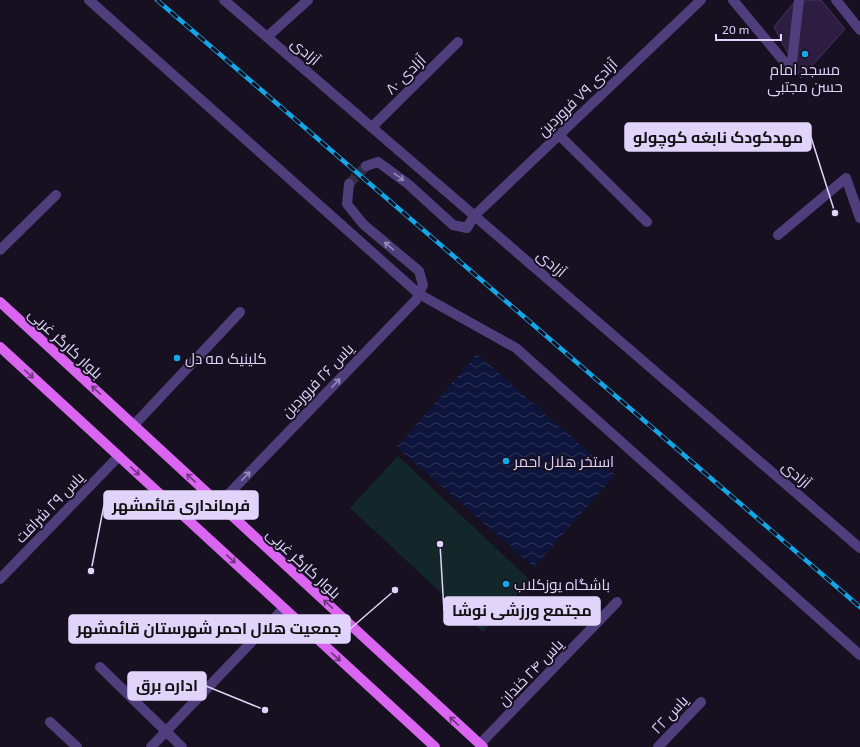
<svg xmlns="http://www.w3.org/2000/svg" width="860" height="747" viewBox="0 0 860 747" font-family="'Exo 2',Cairo,sans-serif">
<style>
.pitch{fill:#13272b}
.water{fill:url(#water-waves)}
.building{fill:#2c1d41;stroke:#48316b}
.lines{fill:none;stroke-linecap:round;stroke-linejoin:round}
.minor-tunnel{stroke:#342d42;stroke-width:10;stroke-dasharray:10 5;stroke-linecap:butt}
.minor{stroke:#4e3f7c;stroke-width:10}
.major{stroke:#da65f1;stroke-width:10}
.rail-casing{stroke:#14a7e7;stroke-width:4.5}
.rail{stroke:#161021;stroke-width:3;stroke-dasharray:9;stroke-linecap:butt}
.oneway{stroke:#978abc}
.oneway2{stroke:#6e367f}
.poi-dot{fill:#14a7e7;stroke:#161021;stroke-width:1.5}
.labels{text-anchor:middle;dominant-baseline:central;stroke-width:4;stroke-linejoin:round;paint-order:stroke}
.street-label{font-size:15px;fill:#e0d4fb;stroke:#161021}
.poi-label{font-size:15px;fill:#e0d4fb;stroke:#161021;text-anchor:start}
.leader{fill:none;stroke:#e0d4fb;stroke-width:1.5}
.callout-dot{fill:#e0d4fb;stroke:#161021;stroke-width:1.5}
.callout{fill:#e0d4fb;stroke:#e0d4fb;stroke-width:1.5}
.callout-label{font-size:16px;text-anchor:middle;font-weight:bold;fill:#111}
</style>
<defs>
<pattern id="water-waves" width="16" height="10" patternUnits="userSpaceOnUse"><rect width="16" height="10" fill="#0e153c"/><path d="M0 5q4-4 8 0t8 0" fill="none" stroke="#313659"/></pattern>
</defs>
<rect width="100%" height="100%" fill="#161021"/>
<path class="pitch" d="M398,456L530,580L483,632L350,508Z"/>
<path class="water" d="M477,354L615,475L534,567L397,447Z"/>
<path class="building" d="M796,0H821L845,29L801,78L774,27Z"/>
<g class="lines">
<path class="minor-tunnel" d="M349,184L366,166"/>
<path class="minor" d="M89,0L419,294L516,348L860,655
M224,0L860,548
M733,0L791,70L799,0
M836,0L860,30
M267,37L308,0
M372,127L458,42
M559,135L647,222
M366,166L378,162L408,184L453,225L467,228L474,216L701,0
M778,235L846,178L860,218
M0,250L56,195
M134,425L240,312
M219,504L416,300L423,285L419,271L363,224L347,204L349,184
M0,579L119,456
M100,667L182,747
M50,722L77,747
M480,744L617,602
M151,747L284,608
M658,747L701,702"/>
<path class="major" d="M0,302L483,747
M0,347L435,747"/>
<defs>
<path id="rail" d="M157,0L860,607"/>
</defs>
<use href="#rail" class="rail-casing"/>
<use href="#rail" class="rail"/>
</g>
<defs><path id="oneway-shaft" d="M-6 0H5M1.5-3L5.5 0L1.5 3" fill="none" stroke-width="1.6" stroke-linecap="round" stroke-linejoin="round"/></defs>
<g class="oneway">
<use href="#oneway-shaft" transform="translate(399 177) rotate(36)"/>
<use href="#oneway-shaft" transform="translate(389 246) rotate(-139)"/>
<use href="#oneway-shaft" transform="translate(336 383) rotate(-46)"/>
<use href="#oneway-shaft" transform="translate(246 476) rotate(-46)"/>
</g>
<g class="oneway2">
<use href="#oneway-shaft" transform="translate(29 374) rotate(42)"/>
<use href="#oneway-shaft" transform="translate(96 390) rotate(-137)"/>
<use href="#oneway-shaft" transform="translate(135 471) rotate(43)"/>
<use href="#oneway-shaft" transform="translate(191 478) rotate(-137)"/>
<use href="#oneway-shaft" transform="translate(231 559) rotate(43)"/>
<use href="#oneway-shaft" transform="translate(328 604) rotate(-137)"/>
<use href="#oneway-shaft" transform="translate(336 657) rotate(43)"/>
<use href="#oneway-shaft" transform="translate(454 721) rotate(-137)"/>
</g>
<g class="poi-dot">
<circle cx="805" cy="54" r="4"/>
<circle cx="177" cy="358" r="4"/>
<circle cx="506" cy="461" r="4"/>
<circle cx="506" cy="584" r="4"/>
</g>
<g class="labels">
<g class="street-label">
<text transform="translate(306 51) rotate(41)">آزادی</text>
<text transform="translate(405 74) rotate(-44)">آزادی ۸۰</text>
<text transform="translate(577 97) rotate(-44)">آزادی ۷۹ فروردین</text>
<text transform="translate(552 263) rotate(41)">آزادی</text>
<text transform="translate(66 343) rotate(43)">بلوار کارگر غربی</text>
<text transform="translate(317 380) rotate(-46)">یاس ۲۶ فروردین</text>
<text transform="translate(797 474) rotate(41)">آزادی</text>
<text transform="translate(49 507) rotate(-46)">یاس ۲۹ شرافت</text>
<text transform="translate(304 563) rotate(43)">بلوار کارگر غربی</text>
<text transform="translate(530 672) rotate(-46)">یاس ۲۴ خندان</text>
<text transform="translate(669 714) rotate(-47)">یاس ۲۲</text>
</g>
<g class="poi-label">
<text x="805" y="69" text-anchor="middle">مسجد امام<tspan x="805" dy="17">حسن مجتبی</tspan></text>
<text x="185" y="358">کلینیک مه دل</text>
<text x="514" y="461">استخر هلال احمر</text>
<text x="514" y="584">باشگاه یوزکلاب</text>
</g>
</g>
<path class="leader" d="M835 213L811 137M91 571L104 505M440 544L444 611M395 590L350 629M265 710L206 686"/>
<g class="callout-dot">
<circle cx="835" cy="213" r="4"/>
<circle cx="91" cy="571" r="4"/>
<circle cx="440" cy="544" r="4"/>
<circle cx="395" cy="590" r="4"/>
<circle cx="265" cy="710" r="4"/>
</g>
<g class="callout">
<rect x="625" y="123" width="186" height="28" rx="4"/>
<rect x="104" y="491" width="154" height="28" rx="4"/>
<rect x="444" y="597" width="156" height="28" rx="4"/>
<rect x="69" y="615" width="281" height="28" rx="4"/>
<rect x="128" y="672" width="78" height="28" rx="4"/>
</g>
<g class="callout-label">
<text x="718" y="143">مهدکودک نابغه کوچولو</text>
<text x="181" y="511">فرمانداری قائمشهر</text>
<text x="522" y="616">مجتمع ورزشی نوشا</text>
<text x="209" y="634">جمعیت هلال احمر شهرستان قائمشهر</text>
<text x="167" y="691">اداره برق</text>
</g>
<path d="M716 34v6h65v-6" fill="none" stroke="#e0d4fb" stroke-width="2"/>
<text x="722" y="34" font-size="12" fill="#e0d4fb" stroke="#161021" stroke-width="3" paint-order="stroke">20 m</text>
</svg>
